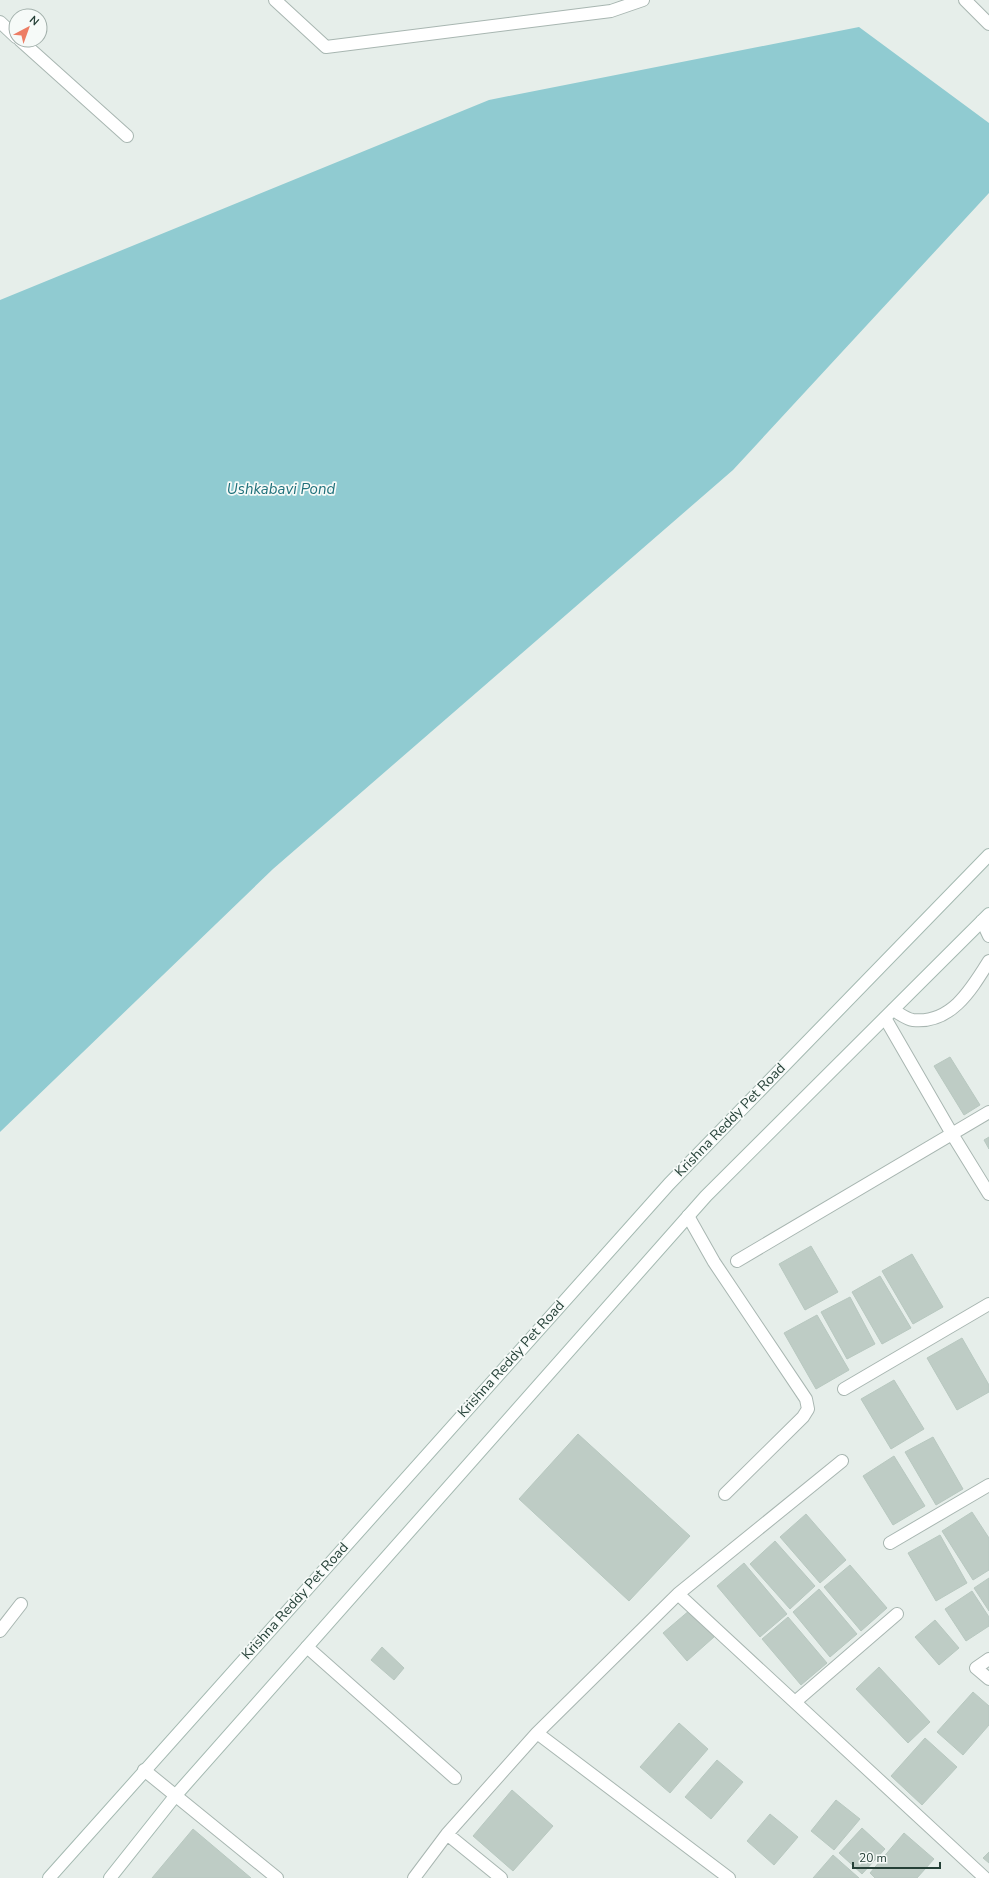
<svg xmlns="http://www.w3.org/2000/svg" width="989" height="1878" viewBox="0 0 989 1878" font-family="'Nunito Sans',sans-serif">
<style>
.water{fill:#90cbd1}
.building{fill:#beccc5;stroke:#b8c8c0}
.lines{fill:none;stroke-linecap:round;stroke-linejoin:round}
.lane-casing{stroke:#a8b6b1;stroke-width:14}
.street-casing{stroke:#a8b6b1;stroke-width:14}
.secondary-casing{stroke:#a4b9b1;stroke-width:14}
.lane{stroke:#fff;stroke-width:12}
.street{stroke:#fff;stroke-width:12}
.secondary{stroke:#fff;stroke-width:12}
.labels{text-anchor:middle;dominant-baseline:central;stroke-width:3.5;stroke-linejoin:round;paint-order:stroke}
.street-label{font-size:14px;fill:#254037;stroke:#f6faf8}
.water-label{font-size:15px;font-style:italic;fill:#20717b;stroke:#f6faf8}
</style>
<rect width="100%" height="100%" fill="#e6eeea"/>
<path class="water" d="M859,27L989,123V193L733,470L273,869L0,1132V300L489,100Z"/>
<path class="building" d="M950,1057L980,1105L964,1115L934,1066Z
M989,1137V1149L984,1140Z
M811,1246L838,1292L805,1310L779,1264Z
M912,1254L943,1307L913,1324L882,1271Z
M880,1276L911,1328L882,1344L852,1292Z
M850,1297L875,1344L847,1359L821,1312Z
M817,1315L849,1370L816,1389L784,1333Z
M962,1338L989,1385V1392L957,1410L927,1358Z
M894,1380L924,1429L891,1449L861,1399Z
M578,1434L690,1536L629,1601L519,1499Z
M933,1437L963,1489L936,1505L905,1452Z
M894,1456L925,1506L893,1525L863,1476Z
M972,1512L989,1538V1570L973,1580L942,1531Z
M806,1514L846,1560L820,1583L780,1537Z
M940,1535L967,1583L936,1601L908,1553Z
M775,1541L815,1586L790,1609L750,1564Z
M744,1563L787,1614L760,1637L717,1586Z
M850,1565L887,1608L861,1631L824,1587Z
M989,1578V1611L974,1588Z
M819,1589L857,1634L830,1657L793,1612Z
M972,1591L989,1617V1626L966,1641L945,1609Z
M690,1610L714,1637L687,1661L663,1633Z
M788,1617L827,1663L801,1685L762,1639Z
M935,1620L959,1648L939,1665L915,1637Z
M382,1647L404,1668L394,1680L371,1660Z
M879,1667L930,1722L908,1743L856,1689Z
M973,1692L989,1706V1725L963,1755L937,1732Z
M679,1723L708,1749L670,1793L640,1767Z
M925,1738L957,1767L922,1805L891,1776Z
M717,1760L743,1782L711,1819L685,1797Z
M512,1790L553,1826L513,1871L473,1836Z
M836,1800L860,1819L834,1850L811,1831Z
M770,1814L798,1837L774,1865L747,1841Z
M862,1828L885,1849L862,1874L839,1853Z
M193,1829L251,1878H152Z
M904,1833L934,1859L917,1878H875L870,1873Z
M989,1852V1863L983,1858Z
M833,1855L859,1878H813Z"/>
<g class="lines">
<defs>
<path id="lane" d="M982,921L989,936
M893,1010C899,1013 906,1019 913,1020C951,1024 971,990 989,961
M307,1647L455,1778"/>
<path id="street" d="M275,0L326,47L611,11L643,0
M965,0L989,24
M0,22L16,37
M20,40L127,136
M885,1018L952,1134L989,1194
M688,1216L714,1262L806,1399L808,1409L803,1417L725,1494
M737,1261L989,1112
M844,1389L989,1304
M890,1543L989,1485
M678,1594L985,1878
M0,1631L21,1604
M989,1659L976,1668L989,1679
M795,1702L897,1614
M537,1733L729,1878
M144,1770L277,1878
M447,1834L501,1878
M414,1878L447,1834L537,1733L678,1594L842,1461"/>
<path id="secondary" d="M49,1878L669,1184L989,855
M110,1878L176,1795L706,1196L989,914"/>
</defs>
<use href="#lane" class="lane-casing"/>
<use href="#street" class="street-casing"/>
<use href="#secondary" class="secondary-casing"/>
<use href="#lane" class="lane"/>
<use href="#street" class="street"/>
<use href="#secondary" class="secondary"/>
</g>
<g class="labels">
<g class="street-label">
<text transform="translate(730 1120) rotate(-46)">Krishna Reddy Pet Road</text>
<text transform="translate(511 1359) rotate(-48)">Krishna Reddy Pet Road</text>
<text transform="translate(295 1601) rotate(-48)">Krishna Reddy Pet Road</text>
</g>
<g class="water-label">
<text x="281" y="489">Ushkabavi Pond</text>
</g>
</g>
<g transform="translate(28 28) rotate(41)"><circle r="19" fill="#f6faf8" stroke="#a2b0ab"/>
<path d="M0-3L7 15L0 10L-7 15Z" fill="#ed7d64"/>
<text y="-6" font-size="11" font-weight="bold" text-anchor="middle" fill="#254037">N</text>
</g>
<path d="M853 1862v6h87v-6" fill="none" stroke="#254037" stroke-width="2"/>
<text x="859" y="1862" font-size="12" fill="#254037" stroke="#f6faf8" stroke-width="3" paint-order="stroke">20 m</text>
</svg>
